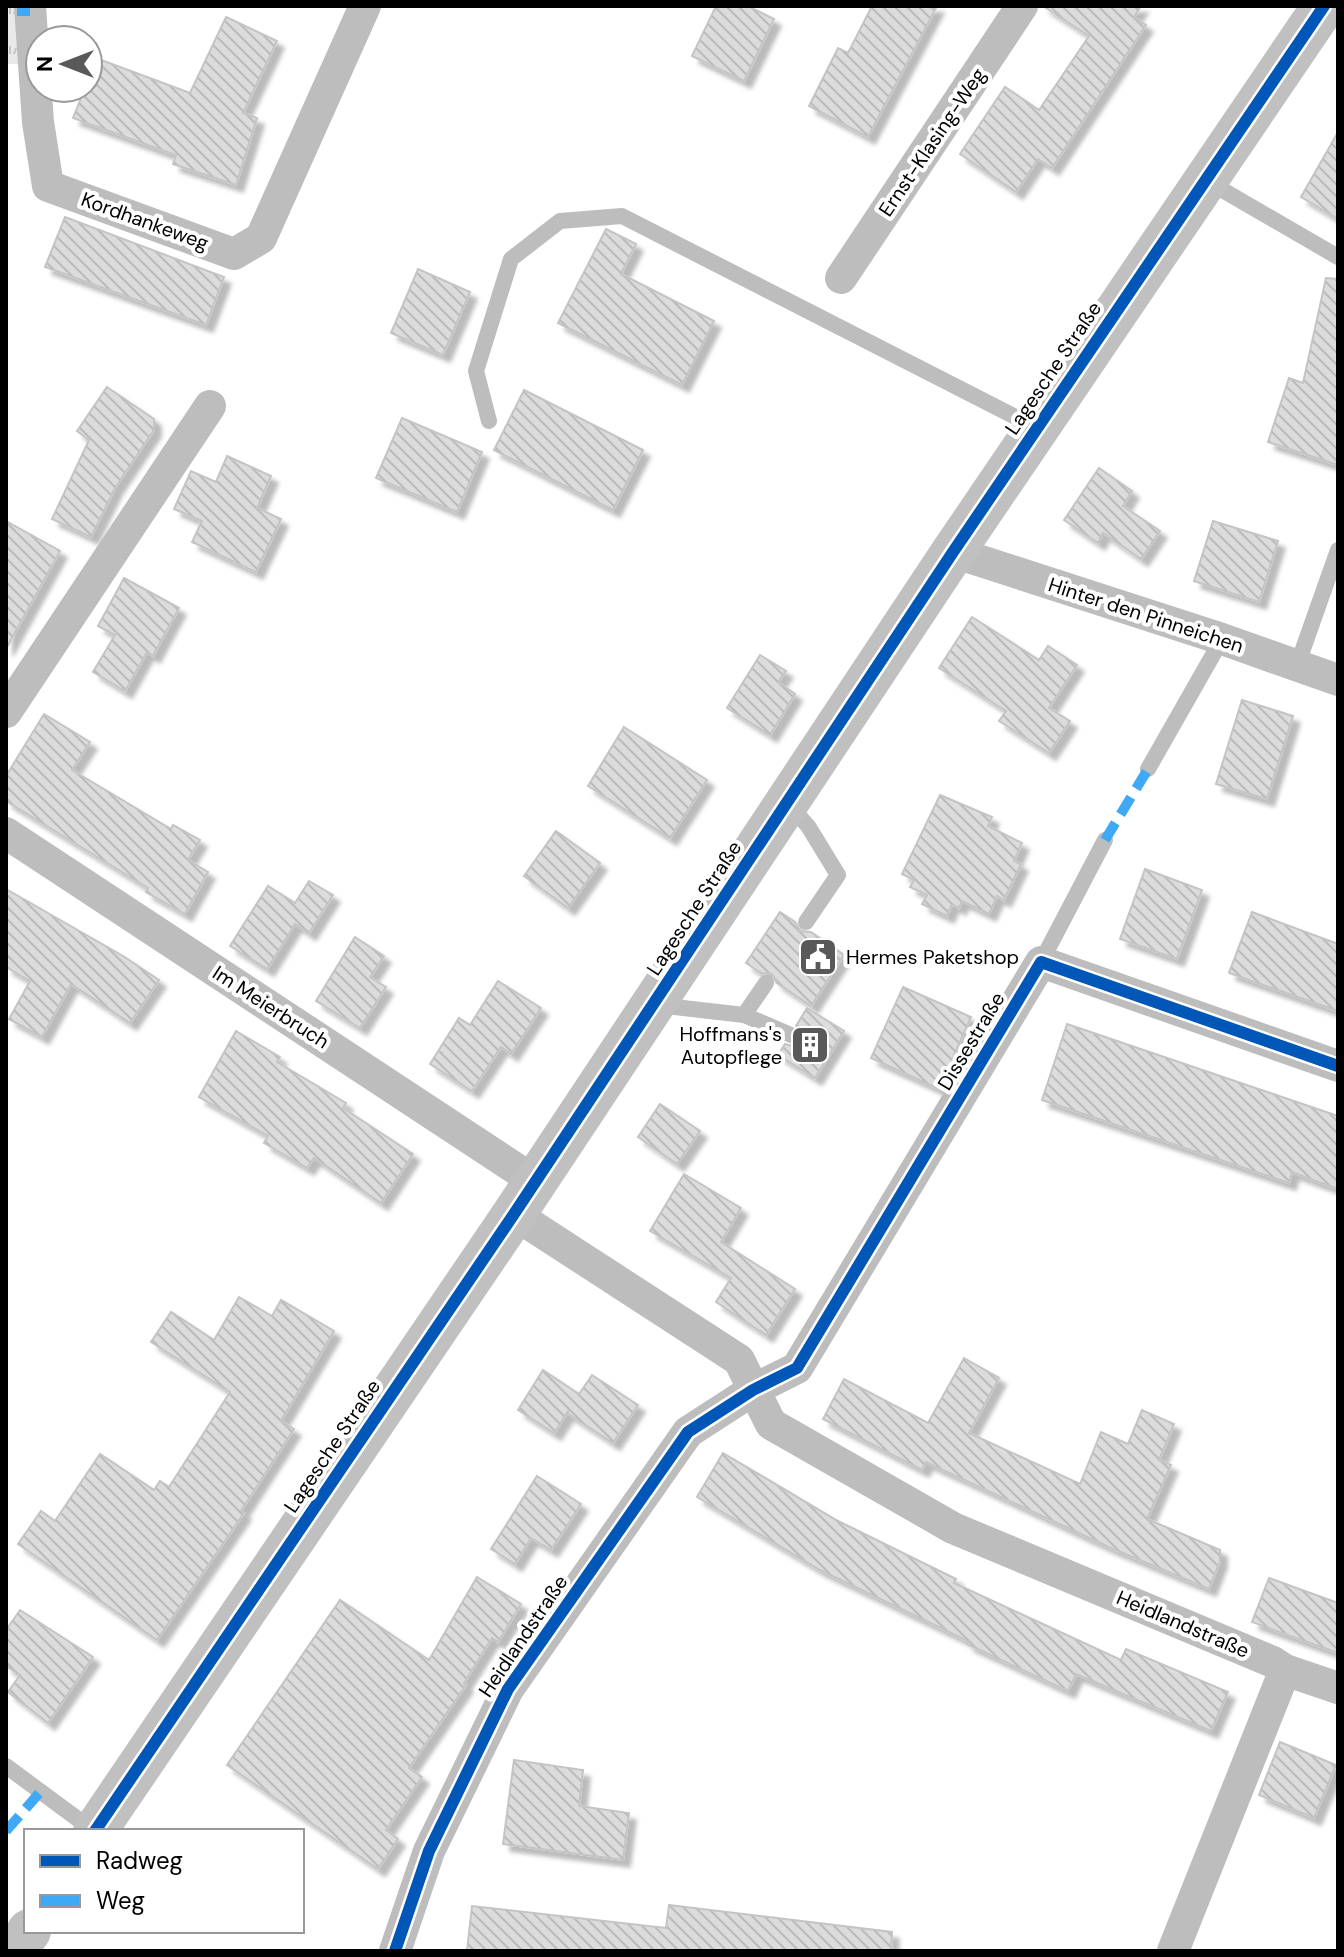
<svg xmlns="http://www.w3.org/2000/svg" width="1344" height="1957" viewBox="0 0 1344 1957" font-family="'DM Sans',sans-serif">
<style>
.grass{fill:url(#grass-tufts)}
.building{fill:url(#building-back-hatch);stroke:#c4c4c4;stroke-width:2;filter:url(#shadow)}
.lines{fill:none;stroke-linecap:round;stroke-linejoin:round}
.path{stroke:#b8b8b8;stroke-width:5;stroke-dasharray:2 4;stroke-linecap:butt}
.lane{stroke:#bdbdbd;stroke-width:16}
.street{stroke:#bdbdbd;stroke-width:32}
.secondary{stroke:#c0c0c0;stroke-width:44}
.quiet{stroke:#3fa9f5;stroke-width:10;stroke-dasharray:20 10;stroke-linecap:butt}
.cycleway-casing{stroke:#fff;stroke-width:17}
.cycleway{stroke:#0057b8;stroke-width:12}
.labels{text-anchor:middle;stroke-width:8;stroke-linejoin:round;paint-order:stroke}
.street-label{font-size:20px;fill:#000;stroke:#fff}
.poi-label{font-size:20px;fill:#000;stroke:#fff;text-anchor:start}
</style>
<defs>
<pattern id="grass-tufts" width="24" height="20" patternUnits="userSpaceOnUse" patternTransform="scale(2)"><rect width="24" height="20" fill="#e9e9e9"/><path d="M3 7l-1-3M5 7V3M7 7l1-3M15 17l-1-3M17 17v-4M19 17l1-3" fill="none" stroke="#c6c6c6"/></pattern>
<pattern id="building-back-hatch" width="6" height="6" patternUnits="userSpaceOnUse" patternTransform="scale(2)"><rect width="6" height="6" fill="#dcdcdc"/><path d="M-1 5l2 2M0 0l6 6M5-1l2 2" fill="none" stroke="#bbb"/></pattern>
<filter id="shadow"><feDropShadow dx="7" dy="7" stdDeviation="2" flood-color="#0004"/></filter>
</defs>
<rect width="100%" height="100%" fill="#fff"/>
<path class="grass" d="M6,6H17L20,64H6Z"/>
<g class="building">
<path d="M716,6H748L774,19L744,81L692,56Z"/>
<path d="M872,6H937L868,137L809,106L838,48L848,53Z"/>
<path d="M1043,6H1141L1134,17L1146,25L1052,168L1038,159L1016,192L960,154L1005,87L1039,110L1089,36Z"/>
<path d="M226,17L277,41L243,113L257,118L236,185L173,164L176,155L73,118L85,88H88V80L96,58L190,93Z"/>
<path d="M1338,132V219L1301,197Z"/>
<path d="M65,217L224,277L206,325L45,267Z"/>
<path d="M606,229L636,244L621,274L714,321L682,385L558,323Z"/>
<path d="M418,269L470,292L443,355L391,333Z"/>
<path d="M1326,278L1338,279V465L1268,442L1289,378L1303,383Z"/>
<path d="M107,387L154,419V430L115,488L91,537L52,519L89,440L77,431Z"/>
<path d="M524,390L643,450L613,510L494,450Z"/>
<path d="M402,418L482,452L457,512L376,478Z"/>
<path d="M227,456L271,476L257,508L281,519L256,572L192,542L202,521L174,509L191,471L216,482Z"/>
<path d="M1099,468L1132,491L1123,506L1160,531L1141,559L1103,533L1098,543L1064,520Z"/>
<path d="M6,521L60,551L6,649Z"/>
<path d="M1213,521L1278,541L1259,602L1194,581Z"/>
<path d="M124,578L179,608L153,656L147,652L125,691L93,672L115,635L98,626Z"/>
<path d="M972,617L1039,660L1048,646L1077,665L1049,708L1070,721L1049,753L999,721L1006,711L939,668Z"/>
<path d="M760,655L786,671L778,682L795,694L770,735L727,708Z"/>
<path d="M1242,700L1293,716L1267,799L1216,784Z"/>
<path d="M44,714L90,742L72,770L171,829L173,825L200,840L188,860L208,872L185,914L146,892L148,888L6,801V776Z"/>
<path d="M624,727L707,780L670,838L588,786Z"/>
<path d="M940,795L992,817L988,826L1022,843L1014,861L1021,864L1004,900L997,896L989,914L962,901L959,908L952,904L947,916L922,904L927,895L910,887L914,880L902,874Z"/>
<path d="M556,831L600,863L568,908L524,876Z"/>
<path d="M1145,869L1202,890L1177,959L1120,939Z"/>
<path d="M309,881L333,895L309,933L295,924L267,969L230,946L268,886L295,903Z"/>
<path d="M6,889L123,956L159,980L130,1023L71,984L42,1037L9,1019L30,981L6,967Z"/>
<path d="M780,912L795,922L800,931L811,932L844,955L811,1006L777,983L772,974L761,973L746,963Z"/>
<path d="M1252,912L1338,944V1011L1229,973Z"/>
<path d="M355,937L384,956L370,977L386,987L360,1028L316,1001Z"/>
<path d="M498,981L541,1008L511,1054L501,1047L472,1091L430,1064L459,1018L470,1025Z"/>
<path d="M903,987L971,1017L939,1089L871,1058Z"/>
<path d="M807,1008L844,1031L815,1078L778,1055L785,1044L793,1046L801,1040L802,1033L796,1026Z"/>
<path d="M1067,1024L1338,1116V1189L1292,1172L1289,1183L1042,1100Z"/>
<path d="M236,1031L280,1057L277,1062L346,1103L343,1108L413,1154L381,1203L314,1158L307,1168L264,1143L268,1136L199,1097Z"/>
<path d="M660,1104L700,1131L677,1164L638,1137Z"/>
<path d="M684,1174L741,1208L721,1242L795,1289L766,1335L716,1302L731,1278L650,1231Z"/>
<path d="M239,1297L272,1316L281,1300L334,1331L281,1421L294,1429L241,1511L244,1513L157,1640L18,1544L41,1511L55,1521L100,1454L154,1490L160,1481L169,1487L230,1392L151,1342L171,1312L214,1340Z"/>
<path d="M964,1358L999,1378L969,1433L1080,1484L1101,1432L1128,1444L1142,1410L1174,1424L1159,1460L1171,1465L1147,1519L1220,1550V1561L1209,1589L1111,1548L926,1462L922,1470L823,1419L844,1379L928,1423Z"/>
<path d="M543,1370L579,1394L592,1375L638,1405L613,1443L567,1413L569,1410L554,1433L518,1410Z"/>
<path d="M723,1453L838,1521L956,1579L954,1583L1121,1660L1126,1649L1228,1692L1211,1731L1076,1674L1068,1691L967,1644L968,1641L820,1570L697,1497Z"/>
<path d="M537,1476L581,1504L551,1550L531,1538L515,1564L491,1549Z"/>
<path d="M477,1577L521,1604L498,1642L492,1638L464,1683L466,1685L409,1768L422,1777L386,1830L398,1839L378,1869L227,1765L340,1600L429,1660Z"/>
<path d="M1269,1578L1338,1603V1653L1252,1622Z"/>
<path d="M20,1610L93,1657L48,1723L8,1692L20,1675L6,1666V1630Z"/>
<path d="M1280,1742L1336,1765L1314,1818L1259,1795Z"/>
<path d="M514,1760L583,1770L579,1806L629,1813L623,1860L503,1844Z"/>
<path d="M669,1905L892,1932L891,1951H467L472,1906L666,1928Z"/>
</g>
<g class="lines">
<path class="path" d="M6,1833L7,1832"/>
<g class="lane">
<path d="M1207,181L1338,257"/>
<path d="M489,421L476,371L511,259L560,221L622,216L1035,427"/>
<path d="M1297,666L1338,550"/>
<path d="M1148,769L1222,639"/>
<path d="M789,805L808,826L838,875L806,922"/>
<path d="M1041,962L1105,840"/>
<path d="M657,1005L744,1015L766,983"/>
<path d="M744,1015L791,1035"/>
<path d="M6,1766L94,1831"/>
</g>
<g class="street">
<path d="M30,6L38,122L48,186L234,254L261,238L365,6"/>
<path d="M841,278L1022,6"/>
<path d="M953,552L1222,639L1338,680"/>
<path d="M6,712L210,406"/>
<path d="M6,833L536,1182"/>
<path d="M514,1214L739,1360L771,1424L953,1528L1273,1662L1285,1670L1173,1951"/>
<path d="M1285,1670L1338,1688"/>
<path d="M395,1951L429,1851L508,1689L688,1432L753,1390L797,1368L1041,962L1338,1066"/>
</g>
<g class="secondary">
<path d="M95,1831L514,1214L953,552L1324,6"/>
<path d="M15,1951L29,1931"/>
</g>
<g class="quiet">
<path d="M17,11H30"/>
<path d="M1105,840L1148,769"/>
<path d="M6,1831L41,1791"/>
</g>
<g class="cycleway-casing">
<g id="cycleway">
<path d="M95,1831L514,1214L953,552L1324,6"/>
<path d="M395,1951L429,1851L508,1689L688,1432L753,1390L797,1368L1041,962L1338,1066"/>
</g>
</g>
<use href="#cycleway" class="cycleway"/>
</g>
<defs>
<g id="civic-square" transform="scale(2)"><rect x="-9" y="-9" width="18" height="18" rx="4" fill="#595959" stroke="#fff"/><path d="M-.6-6.5H3V-4.5H.6V-3L4-1V1h2V6H-6V1h2V-1L-.6-3ZM-1.2 2.5V6h2.4V2.5Z" fill="#fff"/></g>
<g id="building-square" transform="scale(2)"><rect x="-9" y="-9" width="18" height="18" rx="4" fill="#595959" stroke="#fff"/><path d="M-4-6H4V6H1V3H-1V6H-4ZM-2.5-4.3h1.7v1.8h-1.7ZM.8-4.3h1.7v1.8H.8ZM-2.5-1h1.7V.8h-1.7ZM.8-1h1.7V.8H.8Z" fill="#fff"/></g>
</defs>
<g fill-rule="evenodd">
<use href="#civic-square" x="818" y="957"/>
<use href="#building-square" x="810" y="1045"/>
</g>
<g class="labels">
<g class="street-label">
<text transform="translate(932 142) rotate(-56)" y="7">Ernst-Klasing-Weg</text>
<text transform="translate(145 221) rotate(20)" y="7">Kordhankeweg</text>
<text transform="translate(1053 368) rotate(-56)" y="7">Lagesche Straße</text>
<text transform="translate(1146 615) rotate(18)" y="7">Hinter den Pinneichen</text>
<text transform="translate(694 908) rotate(-57)" y="7">Lagesche Straße</text>
<text transform="translate(271 1007) rotate(33)" y="7">Im Meierbruch</text>
<text transform="translate(971 1041) rotate(-59)" y="7">Dissestraße</text>
<text transform="translate(332 1446) rotate(-56)" y="7">Lagesche Straße</text>
<text transform="translate(1183 1624) rotate(23)" y="7">Heidlandstraße</text>
<text transform="translate(523 1636) rotate(-56)" y="7">Heidlandstraße</text>
</g>
<g class="poi-label">
<text x="846" y="964">Hermes Paketshop</text>
<text x="782" y="1041" text-anchor="end">Hoffmans's<tspan x="782" dy="23">Autopflege</tspan></text>
</g>
</g>
<rect width="1344" height="1957" fill="none" stroke="#000000" stroke-width="16"/>
<rect x="24" y="1829" width="280" height="104" fill="#ffffff" stroke="#999999" stroke-width="2"/>
<rect x="40" y="1855" width="40" height="12" fill="#0057b8" stroke="#999999" stroke-width="2"/>
<text x="96" y="1869" font-size="24" fill="#000000">Radweg</text>
<rect x="40" y="1895" width="40" height="12" fill="#3fa9f5" stroke="#999999" stroke-width="2"/>
<text x="96" y="1909" font-size="24" fill="#000000">Weg</text>
<g transform="translate(64 64) rotate(270)"><circle r="38" fill="#ffffff" stroke="#999999" stroke-width="2"/>
<path d="M0-6L14 30L0 20L-14 30Z" fill="#595959"/>
<text y="-12" font-size="22" font-weight="bold" text-anchor="middle" fill="#000000">N</text>
</g>
</svg>
